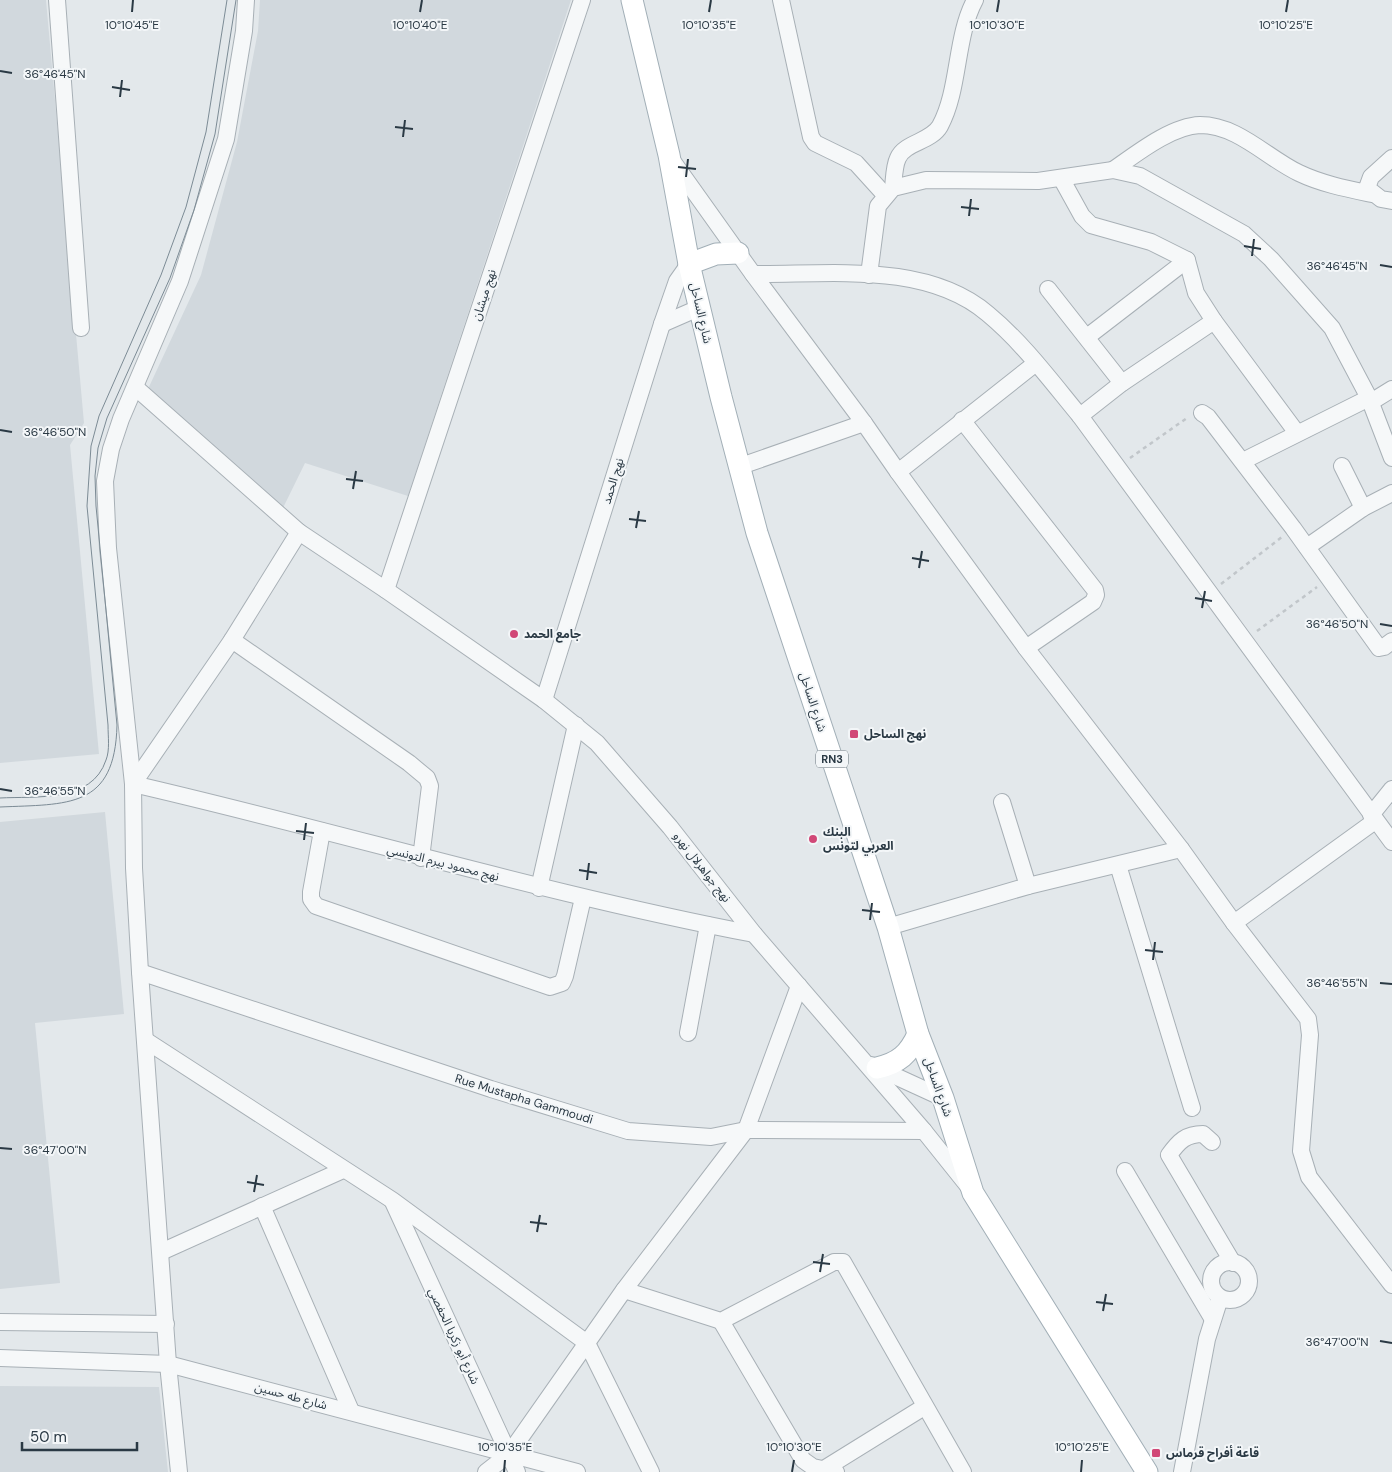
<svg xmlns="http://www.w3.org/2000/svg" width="1392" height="1472" viewBox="0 0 1392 1472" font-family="'DM Sans','Noto Sans Arabic',sans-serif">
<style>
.built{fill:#d1d8dd}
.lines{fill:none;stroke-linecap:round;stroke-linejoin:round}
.minor-casing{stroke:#a8b0b6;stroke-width:18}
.major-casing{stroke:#a2afb7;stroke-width:23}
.path{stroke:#c1c6ca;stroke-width:2.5;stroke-dasharray:4 4;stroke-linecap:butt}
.minor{stroke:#f6f8f9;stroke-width:16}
.major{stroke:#fff;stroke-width:21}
.tram{stroke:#7c8b95;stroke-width:1}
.ticks{fill:none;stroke:#2a3944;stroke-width:2}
.poi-dot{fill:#d14877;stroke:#f3f6f8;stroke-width:2}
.labels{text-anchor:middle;stroke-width:4;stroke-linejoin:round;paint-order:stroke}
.shield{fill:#f3f6f8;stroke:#66727a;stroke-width:1}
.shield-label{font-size:11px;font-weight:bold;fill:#2a3944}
.street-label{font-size:12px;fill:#2a3944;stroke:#f3f6f8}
.poi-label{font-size:12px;font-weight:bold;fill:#2a3944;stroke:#f3f6f8;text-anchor:start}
.ticks-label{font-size:12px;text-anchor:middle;fill:#2a3944;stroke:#f3f6f8;stroke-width:4;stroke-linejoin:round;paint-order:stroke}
</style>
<rect width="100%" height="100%" fill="#e3e8eb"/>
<g class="built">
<path d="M0,0H46L84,423L70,445L99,754L0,763Z"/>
<path d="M260,0H571L408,496L305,463L282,510L148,389L201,275L237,142L258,31Z"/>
<path d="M105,812L124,1014L35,1023L60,1283L0,1289V822Z"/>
<path d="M0,1386L159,1387L168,1472H0Z"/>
</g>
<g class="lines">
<g class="minor-casing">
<g id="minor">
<path d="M57,0L81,328"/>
<path d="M781,0L811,137L815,143L856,163L885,195"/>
<path d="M1392,158L1371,177L1367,188L1381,199L1392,201"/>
<path d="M671,159L753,274L864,423L898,472L1026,648L1181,849L1234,923L1308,1019L1310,1035L1301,1151L1309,1177L1392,1285"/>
<path d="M1113,170C1136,154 1171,126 1200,125C1238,125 1267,158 1299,173C1322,184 1348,189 1372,194"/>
<path d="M1061,178L1082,216L1091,225L1151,242L1187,260L1196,293L1214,321L1297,433"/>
<path d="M893,188C894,179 894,166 898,158C905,142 931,142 940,126C960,89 955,37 975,0"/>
<path d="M753,274C828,275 926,261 988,314C1023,343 1051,381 1080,416L1392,842"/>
<path d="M869,275L878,206L893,188L926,180L1038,181L1113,170L1140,176L1244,234L1271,259L1332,328L1369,398L1392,458"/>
<path d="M1048,289L1122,383"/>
<path d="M662,324L701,307"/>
<path d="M1087,337L1187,260"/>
<path d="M135,387L299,532L386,590L544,700L597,743L670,827L754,934L924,1131L968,1186"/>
<path d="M1371,402L1392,389"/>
<path d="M1202,413L1208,417L1293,528L1379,648L1384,647L1392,641"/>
<path d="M1080,416L1122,383L1214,321"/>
<path d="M962,420L1095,590L1096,595L1093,602L1026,648"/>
<path d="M1243,461L1369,398"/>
<path d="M1342,466L1363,508"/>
<path d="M738,467L864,423"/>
<path d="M898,472L1036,363"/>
<path d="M1307,547L1363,508L1392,493"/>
<path d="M386,590L582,0"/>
<path d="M232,640L409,763L427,778L430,786L421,858"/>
<path d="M544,700L662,324L677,281L689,264"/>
<path d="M133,784C341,832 545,894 754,934"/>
<path d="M133,784L232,640L299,532"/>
<path d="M1002,802L1028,886"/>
<path d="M1371,815L1392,789"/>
<path d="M322,831L311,892V899L316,906L550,987L562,983L565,976L583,898"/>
<path d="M1118,865L1192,1108"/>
<path d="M539,888L576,725"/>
<path d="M1234,923L1375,821"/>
<path d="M888,927L1028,886L1181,849"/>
<path d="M140,972L491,1089L628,1131L711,1137L746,1130L924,1131"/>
<path d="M688,1033L708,925"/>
<path d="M145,1040L392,1200L587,1343L651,1472"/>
<path d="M871,1065L943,1098"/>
<path d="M1212,1142L1203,1134C1186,1134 1179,1141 1169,1155L1233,1263"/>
<path d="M1125,1171L1212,1318"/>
<path d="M393,1202L517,1472"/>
<path d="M262,1206L351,1411"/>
<path d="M161,1252L343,1170"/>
<circle cx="1230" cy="1281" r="19"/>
<path d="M624,1290L721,1321L834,1262H843L963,1472"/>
<path d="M721,1321L803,1460L813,1467L836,1472"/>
<path d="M0,1322L166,1324"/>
<path d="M0,1358L168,1364L577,1472"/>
<path d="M824,1469L924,1407"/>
<path d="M179,1472L168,1364L140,972L134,868L133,784L108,548L105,481L111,449L121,419L180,281L226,139L244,31L246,0"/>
<path d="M486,1472L509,1454L624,1290L746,1130L799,986"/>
<path d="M1182,1472L1207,1339L1220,1298"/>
</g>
</g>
<g class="major-casing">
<g id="major">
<path d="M632,0L669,155L689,264L721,397L757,533L888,927L918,1034L943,1098L973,1193L1147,1472"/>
<path d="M689,264L716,254L738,253"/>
<path d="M877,1068C899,1063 909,1054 918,1034"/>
</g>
</g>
<g class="path">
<path d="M1130,458L1187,418"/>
<path d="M1221,584L1282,537"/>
<path d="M1257,631L1317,587"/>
</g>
<use href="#minor" class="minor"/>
<use href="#major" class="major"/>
<g class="tram">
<path d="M0,798C36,796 92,803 106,760C110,750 108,737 108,725L87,506L91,446L99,416L161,275L186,207L206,132L227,0"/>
<path d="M0,807C68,804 115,809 117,725L96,506L95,476L98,448L107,418L170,278L194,210L215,134L236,0"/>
</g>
</g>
<path class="ticks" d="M132,12L133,0M420,12L422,0M709,12L711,0M997,12L999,0M1286,12L1288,0M0,71L12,73M112,87L130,90M120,97L122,80M395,127L413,129M403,137L405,120M678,167L696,169M686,177L688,159M961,207L979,209M969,216L971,199M1244,246L1261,249M1252,256L1254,239M1380,265L1392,267M0,430L12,432M346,479L363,481M353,489L356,471M629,519L646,521M636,528L639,511M912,558L929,561M919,568L922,551M1195,598L1212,601M1202,608L1205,591M1380,624L1392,626M0,789L12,791M296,831L314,833M304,840L306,823M579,870L597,873M587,880L589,863M862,910L880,912M870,920L872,903M1145,950L1163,952M1153,960L1155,942M1380,983L1392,984M0,1148L12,1149M247,1182L264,1185M254,1192L257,1175M530,1222L547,1224M537,1232L540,1215M813,1262L830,1264M820,1272L823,1254M1096,1302L1113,1304M1103,1311L1106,1294M1380,1341L1392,1343M504,1472L505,1460M792,1472L794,1460M1081,1472L1082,1460"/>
<g class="poi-dot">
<circle cx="514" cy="634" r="5"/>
<rect x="849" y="729" width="10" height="10" rx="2.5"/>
<circle cx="813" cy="839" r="5"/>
<rect x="1151" y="1448" width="10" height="10" rx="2.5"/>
</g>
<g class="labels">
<rect class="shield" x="816" y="750.5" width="32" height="17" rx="4"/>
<g class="shield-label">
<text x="832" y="763">RN3</text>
</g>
<g class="street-label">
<text transform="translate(484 295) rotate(-72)" y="4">نهج ميشان</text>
<text transform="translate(701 313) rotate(77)" y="4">شارع الساحل</text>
<text transform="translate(613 481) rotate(-73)" y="4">نهج الحمد</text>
<text transform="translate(813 702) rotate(72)" y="4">شارع الساحل</text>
<text transform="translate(443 863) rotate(14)" y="4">نهج محمود بيرم التونسي</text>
<text transform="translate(702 867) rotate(52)" y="4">نهج جواهرلال نهرو</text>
<text transform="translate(938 1087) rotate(70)" y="4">شارع الساحل</text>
<text transform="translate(524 1099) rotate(17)" y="4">Rue Mustapha Gammoudi</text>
<text transform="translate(454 1336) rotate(65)" y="4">شارع أبو زكريا الحفصي</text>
<text transform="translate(291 1396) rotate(15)" y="4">شارع طه حسين</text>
</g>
<g class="poi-label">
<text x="524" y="638">جامع الحمد</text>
<text x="864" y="738">نهج الساحل</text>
<text x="823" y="836">البنك<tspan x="823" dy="14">العربي لتونس</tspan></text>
<text x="1166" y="1457">قاعة أفراح قرماس</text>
</g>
</g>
<g class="ticks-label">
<text x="132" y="29">10°10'45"E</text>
<text x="420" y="29">10°10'40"E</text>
<text x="709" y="29">10°10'35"E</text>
<text x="997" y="29">10°10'30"E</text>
<text x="1286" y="29">10°10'25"E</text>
<text x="55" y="78">36°46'45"N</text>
<text x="1337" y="270">36°46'45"N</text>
<text x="55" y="436">36°46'50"N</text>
<text x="1337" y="628">36°46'50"N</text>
<text x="55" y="795">36°46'55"N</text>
<text x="1337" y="987">36°46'55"N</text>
<text x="55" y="1154">36°47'00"N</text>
<text x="1337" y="1346">36°47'00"N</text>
<text x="505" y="1451">10°10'35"E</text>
<text x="794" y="1451">10°10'30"E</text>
<text x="1082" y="1451">10°10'25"E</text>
</g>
<path d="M22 1442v8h115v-8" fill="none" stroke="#2a3944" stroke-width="2.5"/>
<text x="30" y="1442" font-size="15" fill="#2a3944" stroke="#f3f6f8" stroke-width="4" paint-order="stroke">50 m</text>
</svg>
